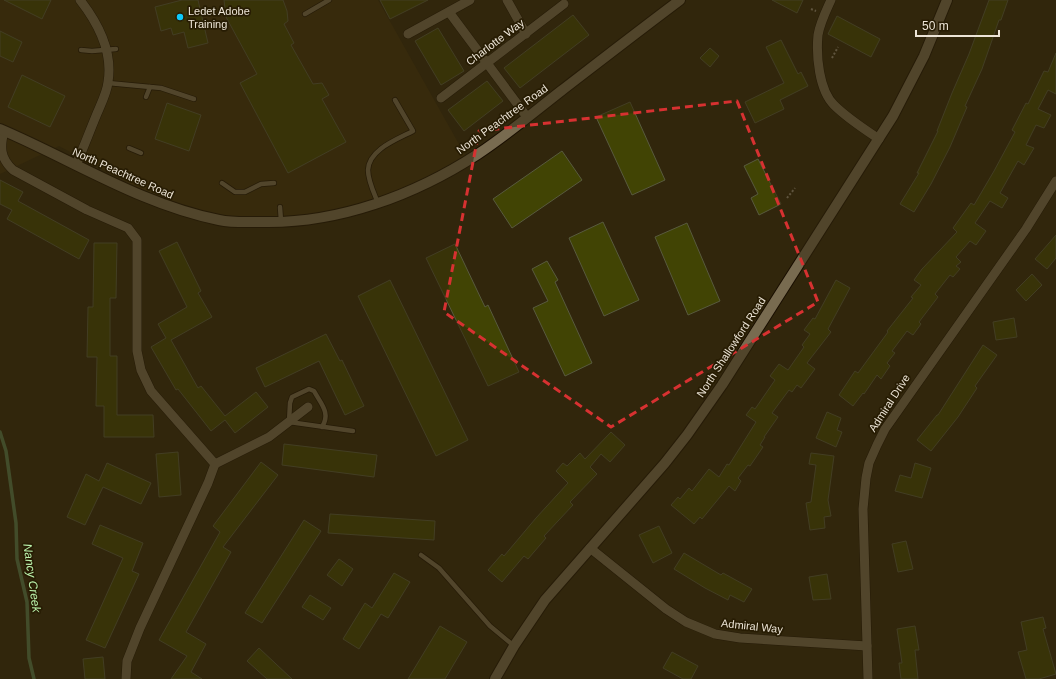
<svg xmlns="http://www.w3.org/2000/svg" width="1056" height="679" viewBox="0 0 1056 679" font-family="Helvetica,sans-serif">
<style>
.built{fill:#3e2f0d}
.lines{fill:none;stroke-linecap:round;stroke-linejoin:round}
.stream{stroke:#577b4e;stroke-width:3.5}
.building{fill:#414404;stroke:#585a3e}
.lane-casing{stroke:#190e00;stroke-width:6}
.street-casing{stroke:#190e00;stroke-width:10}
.secondary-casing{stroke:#190e00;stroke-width:12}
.path{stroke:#978d7a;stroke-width:2;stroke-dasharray:2 2;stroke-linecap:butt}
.lane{stroke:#786b50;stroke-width:4.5}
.street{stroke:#786b50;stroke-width:9}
.secondary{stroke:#786b50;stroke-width:10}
.marked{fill:none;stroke:#d73131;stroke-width:3;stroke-dasharray:8 5;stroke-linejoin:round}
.poi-dot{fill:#0dcafa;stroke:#271c03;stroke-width:1.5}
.labels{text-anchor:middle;stroke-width:3.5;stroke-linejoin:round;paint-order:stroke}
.poi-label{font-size:11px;fill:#ece4d6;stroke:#271c03;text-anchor:start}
.street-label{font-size:11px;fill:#ece4d6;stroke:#271c03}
.water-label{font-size:12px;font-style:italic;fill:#bbf3ad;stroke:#271c03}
</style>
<rect width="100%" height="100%" fill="#31260c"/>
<path class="built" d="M0,0H378L469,162L432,185L293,227L229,221L165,202L59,146L0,174Z"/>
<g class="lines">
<path class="stream" d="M0,432L6,451L16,523L17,559L27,602L29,658L34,679"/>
</g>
<g class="building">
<path d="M4,0H51L42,19Z"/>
<path d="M182,0H198L208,43L188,48L184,32L173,35L171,28L161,31L155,7Z"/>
<path d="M224,0H283L287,11L288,21L284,24L294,43L291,45L313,84L322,83L329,95L322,99L346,142L288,173L240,83L257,74L226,17Z"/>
<path d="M380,0H428L390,19Z"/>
<path d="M772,0H803L797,13Z"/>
<path d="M989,0H1008L1001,20H999L982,69L965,106L967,107L950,147L931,184L914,212L900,204L919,173H917L938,131H937L952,93L969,54Z"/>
<path d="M573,15L589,35L520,88L504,68Z"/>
<path d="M837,16L880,39L871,57L828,34Z"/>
<path d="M438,28L464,71L441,85L415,41Z"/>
<path d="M0,31L22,42L13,62L0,56Z"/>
<path d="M781,40L798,74L801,72L808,86L780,100L784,109L755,123L745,102L784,83L766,47Z"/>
<path d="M710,48L719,56L710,67L700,58Z"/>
<path d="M1056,53V94L1048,90L1038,109L1051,115L1044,128L1036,125L1026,145L1034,148L1024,165L1018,161L1000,193L1008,198L1002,208L990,201L975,223L986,231L976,245L970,241L956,257L961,262L956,266L960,269L953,277L950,275L935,294L938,297L919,322L921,324L913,335L907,331L892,351L895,353L887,363L890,366L881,379L877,375L864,394L863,393L853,406L839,395L855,371L858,373L888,332L887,331L913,298L911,297L921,285L914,280L922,269L957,232L953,228L971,203L974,205L994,171L1015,132L1012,130L1026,103L1028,104L1044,71L1048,72Z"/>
<path d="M22,75L65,96L50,127L8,107Z"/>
<path d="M487,81L503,101L464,131L448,110Z"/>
<path d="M630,102L665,180L632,195L596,117Z"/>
<path d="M167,103L201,115L189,151L155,139Z"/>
<path d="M562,151L582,180L512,228L493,199Z"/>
<path d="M758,159L781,204L759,215L751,198L758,194L744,166Z"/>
<path d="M0,180L23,192L18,201L89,240L79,259L7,219L12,210L0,204Z"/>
<path d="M603,222L639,300L604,316L569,238Z"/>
<path d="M687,223L720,301L688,315L655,237Z"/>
<path d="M1056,235V258L1047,269L1035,259Z"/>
<path d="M177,242L201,291L198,293L212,317L171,340L198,388L201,386L225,416L256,392L268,407L235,433L225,420L211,431L178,389L176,390L151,347L166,338L158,324L187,307L159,251Z"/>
<path d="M94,243H117L116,298H110V356H117V415H153L154,437H104V406H96L97,357H87L88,307H93Z"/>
<path d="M455,244L485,307L488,305L519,372L488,386L426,258Z"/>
<path d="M547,261L558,280L555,282L592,363L565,376L533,308L548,301L532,269Z"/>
<path d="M1032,274L1042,285L1026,301L1016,290Z"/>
<path d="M390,280L468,440L436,456L358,296Z"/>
<path d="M836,280L850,288L828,329L831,332L807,363L815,369L801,388L797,385L792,392L789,390L772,413L778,417L764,437H765L760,445L763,447L750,466L748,465L738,478L741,481L735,491L729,486L702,519L700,517L694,524L671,505L678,497L680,499L689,488L692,491L709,469L719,477L727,464L729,465L756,422L746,415L752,407L755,409L775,380L770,376L779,364L788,370L804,347L802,345L810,334L804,330L813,318L815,319Z"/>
<path d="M1014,318L1017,337L996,340L993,322Z"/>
<path d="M326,334L340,361L342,360L364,406L345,415L319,361L265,387L256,368Z"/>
<path d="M983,345L997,355L975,386L977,388L958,417L931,451L917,440L937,415H938Z"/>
<path d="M827,412L841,418L837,430L842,432L836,447L816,438Z"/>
<path d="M611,432L625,445L610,462L601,454L590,467L597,474L570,502L573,505L544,536L546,538L528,559L524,556L502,582L488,570L502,554L504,556L536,518L568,483L556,471L563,463L567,466L580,453L585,459Z"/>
<path d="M284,444L377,455L374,477L282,465Z"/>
<path d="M178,452L181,495L159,497L156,454Z"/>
<path d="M811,453L834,456L828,500L831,516L824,517L825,528L810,530L806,503L811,502L816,465L809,464Z"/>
<path d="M261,462L278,475L223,547L231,552L186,632L206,644L191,672L202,679H171L187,656L159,640L220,532L213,526Z"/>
<path d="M107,463L151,483L141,504L103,487L85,525L67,517L86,474L99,481Z"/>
<path d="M915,463L931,468L922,498L895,491L900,475L911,478Z"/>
<path d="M330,514L435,521L434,540L328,533Z"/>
<path d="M304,520L321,531L262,623L245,613Z"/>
<path d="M100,525L143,543L132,571L139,574L105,648L86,640L123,558L92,544Z"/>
<path d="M659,526L672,553L653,563L639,535Z"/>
<path d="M906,541L913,569L898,572L892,544Z"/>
<path d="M684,553L721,575L723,573L752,589L744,602L730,595L728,600L705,588L674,569Z"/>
<path d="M339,559L353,569L342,586L327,575Z"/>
<path d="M394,573L410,582L388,618L381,614L359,649L343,639L365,603L372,608Z"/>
<path d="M827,574L831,599L813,600L809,577Z"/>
<path d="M310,595L331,608L323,620L302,607Z"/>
<path d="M1043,617L1046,628L1043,629L1056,674L1039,679H1026L1018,652L1027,650L1021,622Z"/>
<path d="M440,626L467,642L445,679H408Z"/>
<path d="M915,626L919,650H915L918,679H901L899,663H902L897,629Z"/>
<path d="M259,648L292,679H267L247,661Z"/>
<path d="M672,652L698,666L691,679H683L663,668Z"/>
<path d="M103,657L105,679H85L83,659Z"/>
</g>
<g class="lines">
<g class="lane-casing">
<g id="lane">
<path d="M305,14L329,0"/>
<path d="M81,50L92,51L116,49"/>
<path d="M108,83L161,88L194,99"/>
<path d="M146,97L150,87"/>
<path d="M129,148L141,153"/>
<path d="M222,183L235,192H245L261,184L274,183"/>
<path d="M378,203C374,193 368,181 368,170C369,149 398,139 413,131L395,100"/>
<path d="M280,207L281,221"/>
<path d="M322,427C331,413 321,404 314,391L309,389L292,397L290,403L289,422L353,431"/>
<path d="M421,555L439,568L490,626L514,646"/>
</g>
</g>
<g class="street-casing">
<g id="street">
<path d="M507,0L526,34"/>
<path d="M831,0C826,11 820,23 818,35C816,56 819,90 834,105C847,118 864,129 879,139"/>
<path d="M449,12L527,117"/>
<path d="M408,34L470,0"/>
<path d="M441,98L564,4"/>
<path d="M4,131C0,147 0,158 13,170L87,210L128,228L137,240V351L141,370L151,391L215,464L208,483L140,628L127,661L126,679"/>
<path d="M76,165C83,149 89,133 96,116C100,106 107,93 108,82C113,52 98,23 80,0"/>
<path d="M215,464L269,437L308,407"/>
<path d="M590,548L666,609L686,622L715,634L740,638L867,646"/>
<path d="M868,679L863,509L866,478L869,463L877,445L885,429L1026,229L1056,181"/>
</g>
</g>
<g class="secondary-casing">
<g id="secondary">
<path d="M0,129C73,160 140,204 219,220C233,223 248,222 261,222C338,224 415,195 478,154C507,135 534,112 561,91C600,61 640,30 680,0"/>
<path d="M495,679L514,646L545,600L665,463L687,435L722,385L893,116L924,56L947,0"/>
</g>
</g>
<g class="path">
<path d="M811,9L816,11"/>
<path d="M832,58L838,47"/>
<path d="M787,198L795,188"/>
</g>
<use href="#lane" class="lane"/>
<use href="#street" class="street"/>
<use href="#secondary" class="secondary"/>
</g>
<path d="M0 0H1056V679H0ZM737,101L818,302L611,427L444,312L479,131Z" fill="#31260c" fill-opacity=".55" fill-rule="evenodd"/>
<path class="marked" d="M737,101L818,302L611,427L444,312L479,131Z"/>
<circle class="poi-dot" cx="180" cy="17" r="4"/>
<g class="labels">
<g class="poi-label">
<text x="188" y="15">Ledet Adobe<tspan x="188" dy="13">Training</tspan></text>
</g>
<g class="street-label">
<text transform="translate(495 42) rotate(-37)" y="4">Charlotte Way</text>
<text transform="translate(502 119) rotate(-36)" y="4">North Peachtree Road</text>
<text transform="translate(123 173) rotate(24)" y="4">North Peachtree Road</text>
<text transform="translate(731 347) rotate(-57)" y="4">North Shallowford Road</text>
<text transform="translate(889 403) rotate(-57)" y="4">Admiral Drive</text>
<text transform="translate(752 626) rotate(6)" y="4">Admiral Way</text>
</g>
<g class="water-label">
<text transform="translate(32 578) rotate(82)" y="4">Nancy Creek</text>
</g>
</g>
<path d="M916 30v6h83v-6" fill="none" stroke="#ece4d6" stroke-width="2"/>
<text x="922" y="30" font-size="12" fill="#ece4d6" stroke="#271c03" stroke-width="3" paint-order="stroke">50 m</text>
</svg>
